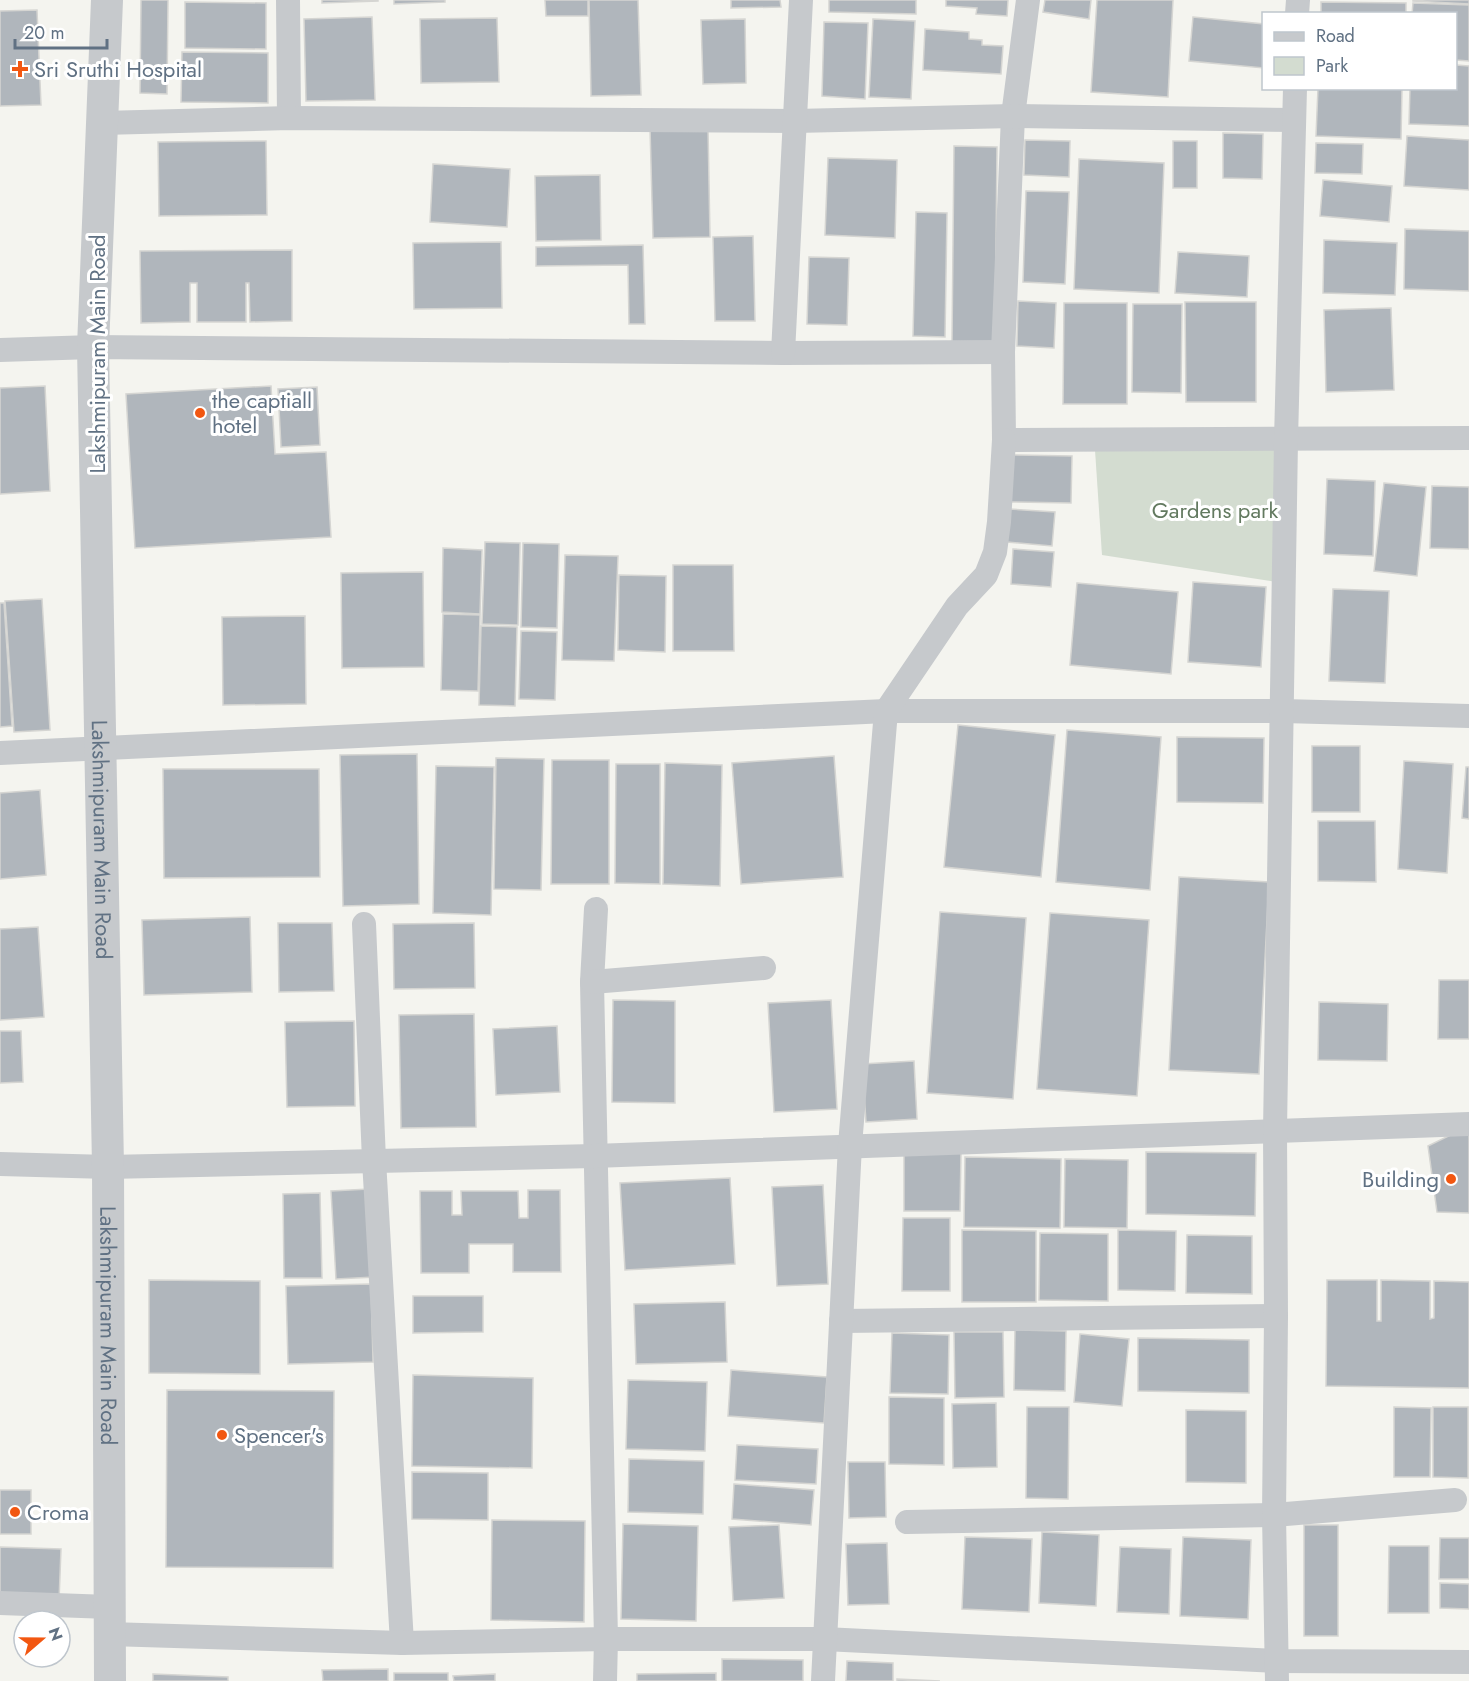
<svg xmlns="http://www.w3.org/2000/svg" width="1469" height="1681" viewBox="0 0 1469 1681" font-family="Jost,sans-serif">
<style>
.green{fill:#d3dcd0}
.building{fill:#b0b6bc;stroke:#d5d5d2;stroke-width:1.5}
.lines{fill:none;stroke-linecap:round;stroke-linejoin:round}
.minor{stroke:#c6c9cc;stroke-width:24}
.tertiary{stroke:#c6c9cc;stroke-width:32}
.poi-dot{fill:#f25711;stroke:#fff;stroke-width:2}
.labels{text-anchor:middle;stroke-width:6;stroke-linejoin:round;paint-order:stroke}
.poi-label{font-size:22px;fill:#607183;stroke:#fff;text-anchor:start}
.street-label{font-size:22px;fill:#607183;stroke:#fff}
.park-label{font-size:22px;fill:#637a60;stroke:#fff}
</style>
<rect width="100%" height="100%" fill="#f4f4ef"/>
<path class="green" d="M1279,447L1277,582L1102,555L1095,450Z"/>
<g class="building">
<path d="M141,0H168L167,94L140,93Z"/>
<path d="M322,0H378V1L322,3Z"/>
<path d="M394,0H445V2L394,4Z"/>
<path d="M545,0H588V16H546Z"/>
<path d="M589,0H638L641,95L591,96Z"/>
<path d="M731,0H780L781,7L731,8Z"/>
<path d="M829,0H916V14L829,12Z"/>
<path d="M946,0H1008L1007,16L976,14L977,8L946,6Z"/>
<path d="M1045,0H1091L1089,19L1043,12Z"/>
<path d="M1097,0H1173L1168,97L1091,92Z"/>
<path d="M1413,0H1469V4L1413,1Z"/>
<path d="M185,2L266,3V49L185,48Z"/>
<path d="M1321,2L1406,3V14H1321Z"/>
<path d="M1413,3L1469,5V61L1456,60V14H1412Z"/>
<path d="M37,10L41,105L0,106V11Z"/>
<path d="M372,17L375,100L306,101L304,19Z"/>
<path d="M1193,17L1264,24V68L1189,61Z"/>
<path d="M497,18L499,82L421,83L420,19Z"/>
<path d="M745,19L746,83L703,84L701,20Z"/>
<path d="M873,19L915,21L911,99L869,97Z"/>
<path d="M824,22L868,23L865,99L822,96Z"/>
<path d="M925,29L969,32V39L982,40V45L1003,46L1001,74L923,70Z"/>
<path d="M182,52L268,53V103L181,102Z"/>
<path d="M1456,65L1469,66V126L1409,124L1410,88H1456Z"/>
<path d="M1318,88H1402L1401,139L1316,136Z"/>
<path d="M650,128H708L710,237L653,238Z"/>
<path d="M1223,133L1263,134L1262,179L1223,178Z"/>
<path d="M1407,136L1469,140V190L1404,186Z"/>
<path d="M1025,140L1070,141L1069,177L1024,175Z"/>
<path d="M266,141L267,215L159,216L158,142Z"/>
<rect x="1173" y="141" width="24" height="47"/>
<path d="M1316,143L1363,144L1362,174L1315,173Z"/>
<path d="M954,146L997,147L995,343L952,342Z"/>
<path d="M828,158L897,160L895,238L825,235Z"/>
<path d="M1079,159L1164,163L1159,293L1074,289Z"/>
<path d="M433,164L510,169L507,227L430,222Z"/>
<path d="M600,175L601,240L536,241L535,176Z"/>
<path d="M1323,180L1392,186L1389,222L1320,216Z"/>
<path d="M1026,191L1069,192L1065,284L1023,282Z"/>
<path d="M916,212L947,213L945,337L913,336Z"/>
<path d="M1405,229L1469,231V291L1404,289Z"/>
<path d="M753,236L755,321H715L713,237Z"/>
<path d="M1324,240L1397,243L1395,295L1323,293Z"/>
<path d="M501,242L502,308L414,309L413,243Z"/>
<path d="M643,245L645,324H629L628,265L536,266V247Z"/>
<path d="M292,250V321L250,322L249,283H246V322H197V283H190V322L141,323L140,251Z"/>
<path d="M1178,252L1249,256L1247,297L1175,293Z"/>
<path d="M809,257L849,258L847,325L807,324Z"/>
<path d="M1018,301L1056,303L1054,348L1017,346Z"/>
<path d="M1185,302H1256V402H1186Z"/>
<path d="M1064,303H1127V404H1063Z"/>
<path d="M1133,304H1182L1181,393L1132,392Z"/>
<path d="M1391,308L1394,390L1326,392L1324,310Z"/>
<path d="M45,386L50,491L0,494V388Z"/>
<path d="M271,386L275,454L326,452L331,537L135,548L126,394Z"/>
<path d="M317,387L320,445L281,447L278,389Z"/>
<path d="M1011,455L1072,456L1071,503L1011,502Z"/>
<path d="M1327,479L1375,481L1373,556L1324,554Z"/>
<path d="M1384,483L1426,487L1417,576L1374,571Z"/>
<path d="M1432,486L1469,487V549L1430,548Z"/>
<path d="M1009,509L1055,512L1052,546L1007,542Z"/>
<path d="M485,542L520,543L518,625L482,624Z"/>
<path d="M523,543L559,544L557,628L521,627Z"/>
<path d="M443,548L482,550L480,614L442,612Z"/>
<path d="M1013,549L1054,552L1051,587L1011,584Z"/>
<path d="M565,555L618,556L614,661L562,660Z"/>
<path d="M673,565H733L734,651H673Z"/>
<path d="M423,572L424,667L342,668L341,573Z"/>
<path d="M619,575L666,576L665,652L618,650Z"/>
<path d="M1193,582L1266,587L1261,667L1188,662Z"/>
<path d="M1077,583L1178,592L1171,674L1070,665Z"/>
<path d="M1333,589L1389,591L1385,683L1329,681Z"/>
<path d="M42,599L50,730L14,732L5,601Z"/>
<path d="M0,603H4L12,726L0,727Z"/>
<path d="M443,614L480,615L478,691L441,690Z"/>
<path d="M305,616L306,704L223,705L222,617Z"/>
<path d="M481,626L517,627L515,706L479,705Z"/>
<path d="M521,631L557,632L555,700L519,699Z"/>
<path d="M958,725L1055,735L1041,877L944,867Z"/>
<path d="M1067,730L1161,737L1150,890L1056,882Z"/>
<path d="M1177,737L1264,738L1263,803L1177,802Z"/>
<rect x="1312" y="746" width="48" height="66"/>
<path d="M417,754L419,904L343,906L340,755Z"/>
<path d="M834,756L843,877L741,884L732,763Z"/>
<path d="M496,758L544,759L541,890L494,889Z"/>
<path d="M552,760H609V884H551Z"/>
<path d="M1404,761L1453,764L1447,873L1398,869Z"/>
<path d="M665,763L722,765L720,886L663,884Z"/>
<path d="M616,764H660V884L615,883Z"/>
<path d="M436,766L494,767L491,915L433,913Z"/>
<path d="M1466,767H1469V819L1462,818Z"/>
<path d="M163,769H319L320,877L164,878Z"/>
<path d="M40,790L46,875L0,879V793Z"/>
<path d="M1318,821H1375L1376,882L1318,881Z"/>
<path d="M1179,877L1269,882L1259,1074L1169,1070Z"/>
<path d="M940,912L1026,918L1013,1099L927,1093Z"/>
<path d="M1050,913L1149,920L1137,1096L1037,1089Z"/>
<path d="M250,917L252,992L144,995L142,920Z"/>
<path d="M278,923H332L334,991L279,992Z"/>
<path d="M474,923L475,988L394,989L393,924Z"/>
<path d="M38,927L44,1017L0,1020V929Z"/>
<path d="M1439,980H1469V1039H1438Z"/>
<path d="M613,1000L675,1001V1103L612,1102Z"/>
<path d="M831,1000L837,1109L774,1112L768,1003Z"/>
<path d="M1319,1002L1388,1004L1387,1061L1318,1060Z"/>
<path d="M474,1014L476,1127L401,1128L399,1015Z"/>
<path d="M354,1021L355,1106L287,1107L285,1022Z"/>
<path d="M557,1026L560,1092L496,1095L493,1029Z"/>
<path d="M0,1031H21L23,1082L0,1083Z"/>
<path d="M914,1061L917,1119L866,1122L862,1064Z"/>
<path d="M1469,1126V1213L1437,1212L1428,1146Z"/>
<path d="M904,1152L961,1153L960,1211H904Z"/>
<path d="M1146,1152L1256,1153L1255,1216L1146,1214Z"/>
<path d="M965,1157L1061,1159L1060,1228L964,1227Z"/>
<path d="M1065,1159L1128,1160L1127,1228L1064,1227Z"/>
<path d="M730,1178L735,1264L625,1270L620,1183Z"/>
<path d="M823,1185L828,1284L777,1286L772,1187Z"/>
<path d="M369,1189L375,1277L336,1279L331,1191Z"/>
<path d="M528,1190H560L561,1272H513V1244H469V1273H421L420,1191H452V1215H462L461,1191H518L519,1218H528Z"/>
<path d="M320,1193L322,1278H284L283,1194Z"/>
<path d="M903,1218H950V1291H902Z"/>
<path d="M962,1230L1036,1231V1302H962Z"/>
<path d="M1118,1230L1176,1231L1175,1291L1118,1290Z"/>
<path d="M1040,1233L1108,1234V1301L1039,1300Z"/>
<path d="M1187,1235L1252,1236V1294L1186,1293Z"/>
<path d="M149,1280L260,1281V1374L149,1373Z"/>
<path d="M1327,1280H1377V1321H1381V1280L1430,1281V1319L1434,1318V1281L1469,1282V1388L1326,1386Z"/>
<path d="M371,1284L373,1362L288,1364L286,1286Z"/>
<path d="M413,1296H483V1332L413,1333Z"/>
<path d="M725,1302L727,1362L636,1364L634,1304Z"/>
<path d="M1015,1330L1066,1331L1065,1391L1014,1390Z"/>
<path d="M954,1332H1003L1004,1397L955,1398Z"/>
<path d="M892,1333L949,1335L948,1394L890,1393Z"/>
<path d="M1080,1334L1129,1339L1122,1406L1074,1402Z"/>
<path d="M1138,1338L1249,1340V1393L1138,1391Z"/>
<path d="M731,1370L827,1377L824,1423L728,1416Z"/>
<path d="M413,1375L533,1378L532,1468L412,1466Z"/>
<path d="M628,1380L707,1382L705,1451L626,1449Z"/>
<path d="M167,1390L334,1391L333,1568L166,1567Z"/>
<path d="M889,1397L944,1398V1465L889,1464Z"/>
<path d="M996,1403L997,1467L953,1468L952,1404Z"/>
<path d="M1027,1407H1069L1068,1499L1026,1498Z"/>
<path d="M1394,1407L1431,1408L1430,1477H1394Z"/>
<path d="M1433,1407H1468V1478L1433,1477Z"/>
<path d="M1186,1410L1246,1411V1483L1186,1482Z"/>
<path d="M737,1445L818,1449L816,1484L735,1480Z"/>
<path d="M629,1459L704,1461L703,1514L628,1512Z"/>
<path d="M848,1462H885L886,1517L849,1518Z"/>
<path d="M412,1472L488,1473V1520L412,1519Z"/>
<path d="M734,1484L814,1490L811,1525L732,1519Z"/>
<rect x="0" y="1490" width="31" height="44"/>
<path d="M492,1520L585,1521L584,1622L491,1620Z"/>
<path d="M623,1524L698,1526L696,1621L621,1619Z"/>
<path d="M779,1525L784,1598L733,1601L729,1527Z"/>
<rect x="1304" y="1525" width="34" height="111"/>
<path d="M1042,1532L1099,1535L1096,1606L1039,1603Z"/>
<path d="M965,1537L1032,1539L1029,1612L962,1609Z"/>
<path d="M1183,1537L1251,1540L1248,1619L1180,1616Z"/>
<path d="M1440,1538H1469V1579H1439Z"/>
<path d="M887,1543L889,1604L848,1605L846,1544Z"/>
<path d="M1389,1546H1429V1613H1388Z"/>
<path d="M0,1547L61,1549L59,1601L0,1599Z"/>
<path d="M1120,1547L1171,1549L1169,1614L1117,1612Z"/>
<path d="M1440,1583L1469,1584V1609L1440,1608Z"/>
<path d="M722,1659L803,1660V1681H722Z"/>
<path d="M847,1661L893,1663V1681H846Z"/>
<path d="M388,1669V1681H323L322,1670Z"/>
<rect x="394" y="1673" width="54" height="8"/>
<path d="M716,1673V1681H637V1674Z"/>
<path d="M153,1674L228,1677V1681H153Z"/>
<path d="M495,1674V1681H454L453,1676Z"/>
<path d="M897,1679L940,1681H897Z"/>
</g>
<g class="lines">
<g class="minor">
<path d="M288,0L289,118"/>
<path d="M1028,0L1013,116L1003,352L1004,440L1469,438"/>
<path d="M1297,14L1298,0"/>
<path d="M102,123L289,118L795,121L1013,116L1294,120"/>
<path d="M0,350L93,347L783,353L1003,352"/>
<path d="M783,353L801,0"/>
<path d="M0,753L886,711H1283L1469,716"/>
<path d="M596,909L592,982L606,1639L605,1681"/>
<path d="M364,924L374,1160L402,1643"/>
<path d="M592,982L764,968"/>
<path d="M0,1164L108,1167L594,1156L1469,1124"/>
<path d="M841,1321L1276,1316"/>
<path d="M907,1522L1274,1515L1455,1500"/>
<path d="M0,1603L109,1607"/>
<path d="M109,1634L402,1643L606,1639H824L1277,1661L1469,1662"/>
<path d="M823,1681L850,1145L886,711L957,606L986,575L995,552L999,522L1004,440"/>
<path d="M1277,1681L1274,1515L1276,1316L1275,1131L1286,440L1295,88"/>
</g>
<path class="tertiary" id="s1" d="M107,0L93,347L108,1167L110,1681"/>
</g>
<g class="poi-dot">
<path d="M17 60h6v6h6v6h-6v6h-6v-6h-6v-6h6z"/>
<circle cx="200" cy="413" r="6"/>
<circle cx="1451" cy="1179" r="6"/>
<circle cx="222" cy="1435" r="6"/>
<circle cx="15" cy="1512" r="6"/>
</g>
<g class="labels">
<g class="poi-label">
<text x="34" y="77">Sri Sruthi Hospital</text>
<text x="212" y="408">the captiall<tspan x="212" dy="25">hotel</tspan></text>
<text x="1439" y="1187" text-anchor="end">Building</text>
<text x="234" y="1443">Spencer's</text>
<text x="27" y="1520">Croma</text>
</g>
<g class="street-label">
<text transform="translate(97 354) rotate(-90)" y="8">Lakshmipuram Main Road</text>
<text dy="8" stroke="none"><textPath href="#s1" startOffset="840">Lakshmipuram Main Road</textPath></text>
<text dy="8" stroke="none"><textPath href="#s1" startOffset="1326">Lakshmipuram Main Road</textPath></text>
</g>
<g class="park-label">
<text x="1215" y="518">Gardens park</text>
</g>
</g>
<rect x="1262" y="12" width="195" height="78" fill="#ffffff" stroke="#bfc6cd" stroke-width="1.5"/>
<rect x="1274" y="32" width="30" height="9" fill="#c6c9cc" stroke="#bfc6cd" stroke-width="1.5"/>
<text x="1316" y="42" font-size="18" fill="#607183">Road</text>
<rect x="1274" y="57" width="30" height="18" fill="#d3dcd0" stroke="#bfc6cd" stroke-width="1.5"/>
<text x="1316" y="72" font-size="18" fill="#607183">Park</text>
<g transform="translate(42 1639) rotate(70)"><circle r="28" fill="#ffffff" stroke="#bfc6cd" stroke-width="1.5"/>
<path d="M0-4.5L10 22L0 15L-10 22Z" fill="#f25711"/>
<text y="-9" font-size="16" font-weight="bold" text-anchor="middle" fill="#607183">N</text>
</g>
<path d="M15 39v9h92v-9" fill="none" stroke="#607183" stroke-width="3"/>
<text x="24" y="39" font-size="18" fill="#607183" stroke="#ffffff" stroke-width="4.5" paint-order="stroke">20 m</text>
</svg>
